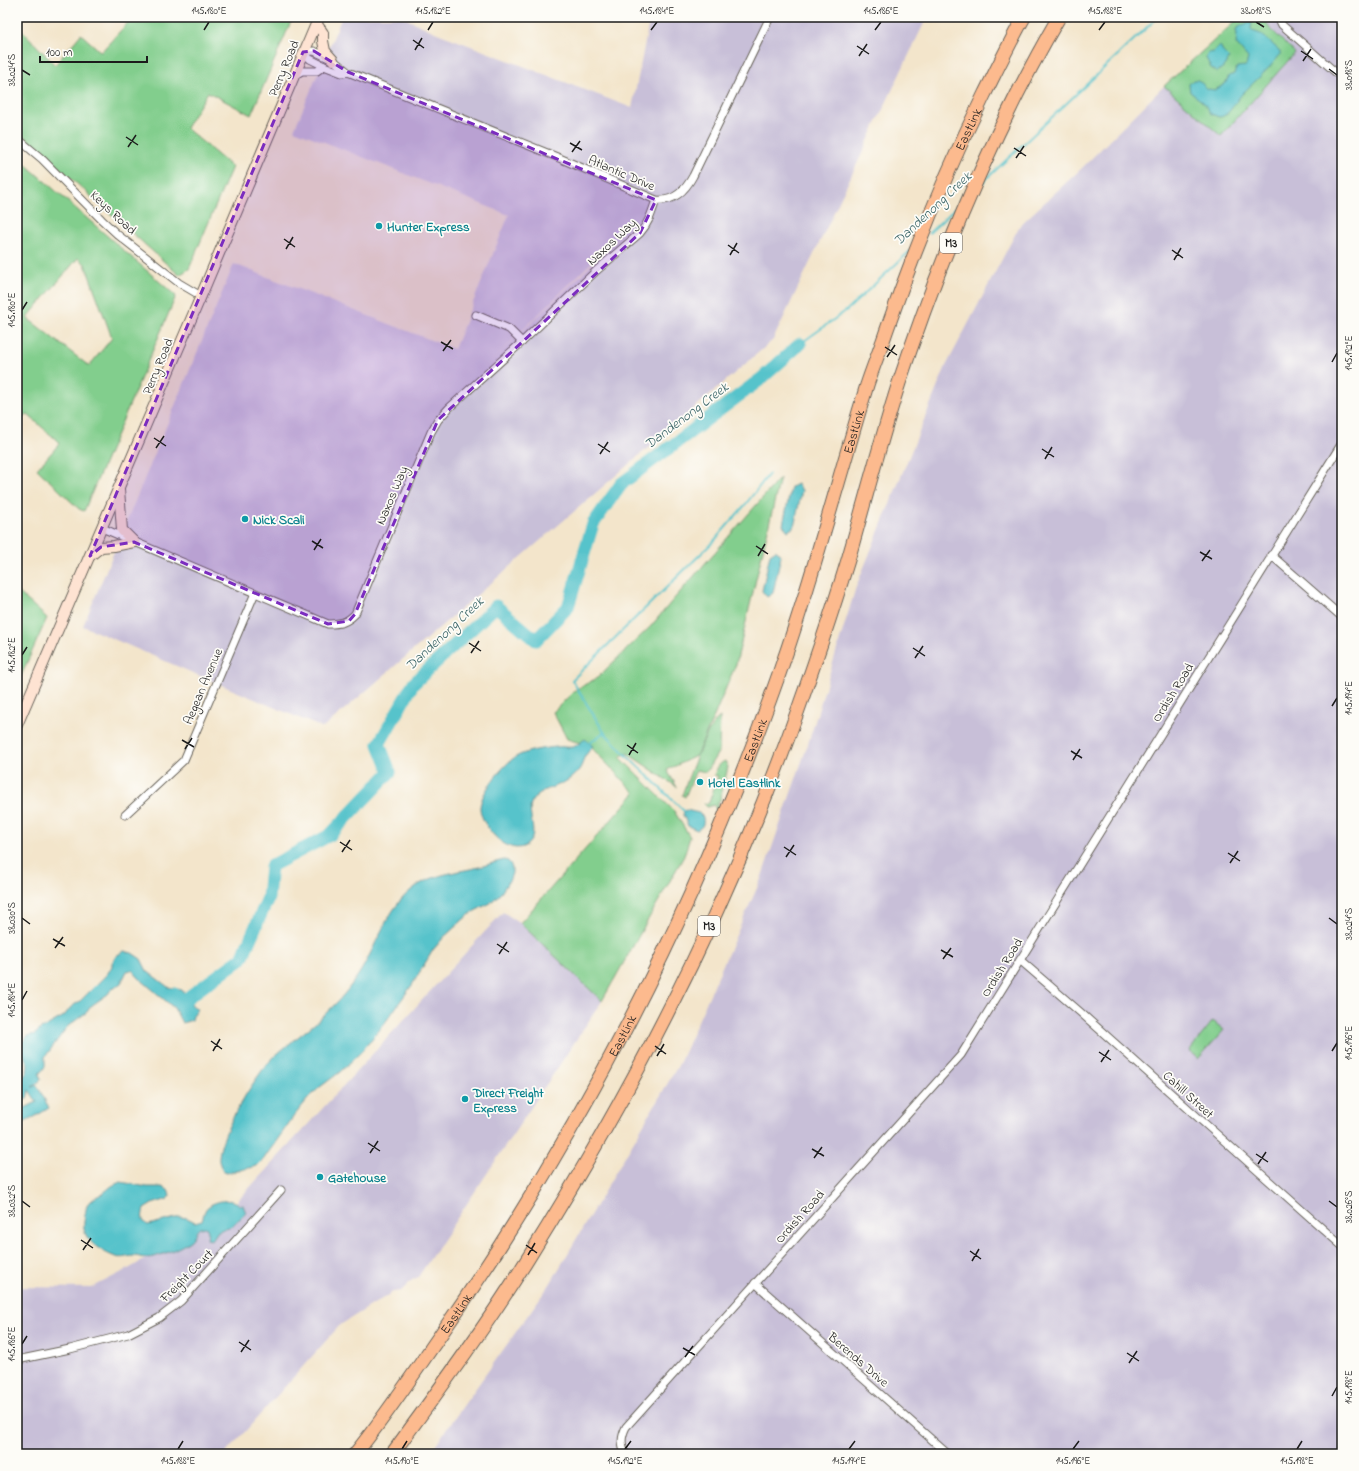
<svg xmlns="http://www.w3.org/2000/svg" width="1359" height="1471" viewBox="0 0 1359 1471" font-family="'Indie Flower',sans-serif">
<style>
.industrial{fill:#c8bfd8;fill-rule:evenodd}
.green{fill:#82ce8d;stroke:#4f7554;fill-rule:evenodd}
.water{fill:#56c3cb;stroke:#397074}
.lines{fill:none;stroke-linecap:round;stroke-linejoin:round}
.stream{stroke:#56c3cb;stroke-width:2}
.river{stroke:#56c3cb;stroke-width:13}
.street-casing{stroke:#676259;stroke-width:9}
.secondary-casing{stroke:#676259;stroke-width:12}
.highway-casing{stroke:#676259;stroke-width:15}
.street{stroke:#fff;stroke-width:7}
.secondary{stroke:#fee3d2;stroke-width:10}
.highway{stroke:#fcba8e;stroke-width:13}
.marked{fill:#7b2cbf;fill-opacity:0.2;stroke:#7b2cbf;stroke-width:3;stroke-dasharray:8 5;stroke-linejoin:round}
.ticks{fill:none;stroke:#1c1c1c;stroke-width:1.5}
.culture-dot{fill:#0f9aa8;stroke:#fdfcf7;stroke-width:1.5}
.labels{text-anchor:middle;stroke-width:3.5;stroke-linejoin:round;paint-order:stroke}
.shield{fill:#fdfcf7;stroke:#605f5e;stroke-width:1}
.shield-label{font-size:12px;font-weight:bold;fill:#1c1c1c}
.street-label{font-size:13px;fill:#1c1c1c;stroke:#fdfcf7}
.culture-label{font-size:13px;font-weight:bold;fill:#0d838f;stroke:#fdfcf7;text-anchor:start}
.water-label{font-size:14px;font-style:italic;fill:#335f62;stroke:#fdfcf7}
.neatline{fill:none;stroke:#1c1c1c;stroke-width:1.5}
.ticks-label{font-size:10px;text-anchor:middle;fill:#1c1c1c}
</style>
<rect width="100%" height="100%" fill="#fdfcf7"/>
<filter id="ink" filterUnits="userSpaceOnUse"><feTurbulence type="fractalNoise" baseFrequency=".025" numOctaves="2"/><feDisplacementMap in="SourceGraphic" scale="8" xChannelSelector="R" yChannelSelector="G"/><feConvolveMatrix kernelMatrix="1 2 1 2 8 2 1 2 1" color-interpolation-filters="sRGB"/></filter>
<filter id="wash" filterUnits="userSpaceOnUse"><feTurbulence type="fractalNoise" baseFrequency=".012" numOctaves="4" result="noise"/><feDisplacementMap in="SourceGraphic" scale="16" xChannelSelector="R" yChannelSelector="G"/><feGaussianBlur stdDeviation="0.9" result="paint"/><feColorMatrix in="noise" values="0 0 0 0 0 0 0 0 0 0 0 0 0 0 0 0 0 1.4 0 .05"/><feComposite in="paint" operator="in"/></filter>
<g filter="url(#wash)">
<rect width="100%" height="100%" fill="#f3e5cb"/>
<g class="industrial">
<path d="M342,17H402L437,33L632,108L650,17H927L773,340L323,728L207,679L83,626L234,264L454,349L509,215L294,130ZM631,227L481,371L590,264Z"/>
<path d="M1240,17H1342V1454H429L550,1284L679,1064L761,879L809,741L856,587L946,366L1020,225L1081,169L1164,86Z"/>
<path d="M503,912L520,923L602,1001L418,1277L412,1280L401,1291L393,1292L340,1325L225,1454H17V1287L91,1288L130,1268L231,1208Z"/>
</g>
<g class="green">
<path d="M133,17H293L251,115L208,92L186,128L232,167L189,269L179,275L17,130V25L55,65L81,34L101,52Z"/>
<path d="M1240,17H1264L1269,27L1295,53L1221,136L1164,86Z"/>
<path d="M17,157L176,296L84,511L79,509L37,469L60,443L27,414L17,424ZM78,258L85,264L112,338L89,366L27,318Z"/>
<path d="M780,478L736,664L715,714L696,756L667,770L677,787L627,753L620,757L674,811L690,837L684,856L602,1001L520,923L635,793L590,746L567,739L553,712L575,690L597,678L651,626L673,600Z"/>
<path d="M17,591L47,618L17,685Z"/>
<path d="M720,717L719,751L706,772L696,770L685,797L682,795C688,779 706,726 720,717Z"/>
<path d="M725,761L728,767L720,800L717,804L718,807L716,810L714,805L707,807L704,804L709,803L718,776L714,775C717,769 718,764 725,761Z"/>
<path d="M1213,1021L1224,1030L1198,1059L1189,1051Z"/>
</g>
<g class="water">
<path d="M1249,22L1252,23L1251,28L1252,31L1261,34L1280,51V55C1269,69 1255,81 1243,93C1236,100 1229,117 1219,117L1211,114L1203,102L1190,92L1189,84L1193,80H1198L1208,89L1215,90L1225,84L1229,76L1234,74L1237,67L1246,66L1248,58L1236,44L1237,34L1236,31L1237,28Z"/>
<path d="M1219,46L1221,47L1223,52L1229,58L1226,65L1217,72L1211,68L1206,58L1208,53L1214,52Z"/>
<path d="M797,484L802,490L794,527L788,531L783,525L791,487Z"/>
<path d="M776,550L781,556L773,593L767,597L762,591L770,554Z"/>
<path d="M585,739L593,746C590,750 586,754 584,758C583,761 583,761 582,764C580,770 574,776 568,780C557,788 540,788 532,801C525,814 542,836 525,846C507,856 481,826 480,808C480,794 502,766 514,758C525,751 544,748 557,747C562,746 568,748 573,747C577,746 582,741 585,739Z"/>
<path d="M686,810L699,813L703,817C704,824 703,827 697,830L688,826L683,815L684,811Z"/>
<path d="M504,860L508,861L510,863L512,868V873L510,879L501,893L490,903L473,912L464,919L444,937L433,950L412,985L384,1024L362,1051L340,1072L320,1087L307,1100L294,1116L263,1160L258,1165L253,1167L227,1173L224,1172C222,1169 220,1165 219,1161C217,1138 253,1080 269,1062C286,1044 307,1032 324,1015C335,1005 346,993 354,981C375,953 383,914 410,891C429,875 452,873 475,868C485,866 494,862 504,860Z"/>
<path d="M124,951L132,953L141,959L147,971L168,987L182,990L192,1005L197,1009L193,1016L192,1020L182,1023L174,1008L139,978L132,970L127,971L120,985L112,988L108,994L91,1006L87,1012L67,1027L45,1057V1067L39,1074L41,1080L32,1087L37,1085L49,1108L31,1119L17,1126V1112L37,1102L29,1090L27,1099L25,1100L24,1098L17,1102V1085L27,1072L28,1064L21,1050L17,1051V1040L23,1041L28,1036L35,1034L41,1029L64,1016L71,1007L80,1001L108,973L112,966V963L116,956Z"/>
<path d="M121,1182L147,1187H162L168,1190L170,1195L168,1199L152,1204L144,1209C142,1215 141,1222 148,1225L180,1217L187,1218L195,1222L202,1220C204,1215 204,1209 209,1206C215,1201 234,1197 239,1205H243L246,1213L232,1226L218,1231L212,1240L207,1239L208,1231L206,1227C195,1227 197,1234 191,1240C183,1247 157,1258 146,1258C142,1258 138,1256 134,1256C127,1256 122,1259 116,1257C106,1254 89,1244 85,1233C83,1228 84,1221 85,1215C86,1210 86,1205 90,1201C94,1197 99,1196 103,1193C110,1188 111,1185 121,1182Z"/>
</g>
<g class="lines">
<g class="stream">
<path d="M981,184L1158,17"/>
<path d="M929,233L961,203"/>
<path d="M800,344L847,310L910,251"/>
<path d="M590,743L604,732"/>
<path d="M684,811L623,752L604,732L572,680L714,541L745,505L769,474"/>
</g>
<path class="river" d="M174,994L183,1001L242,958L268,898L271,866L330,835L390,772L379,744L413,684L496,606L536,640L568,607L593,524L621,484L761,379L800,344"/>
</g>
</g>
<g filter="url(#ink)">
<g class="lines">
<g class="street-casing">
<g id="street">
<path d="M1278,17L1282,25L1342,78"/>
<path d="M303,52L314,51L333,60L348,72L557,157L656,200C674,202 685,191 693,176L770,17"/>
<path d="M303,52L310,59L324,66L342,73L348,72"/>
<path d="M293,76L302,71H317L324,66"/>
<path d="M17,138L42,159L102,220L118,235L179,283L201,296"/>
<path d="M476,315L509,329L522,342"/>
<path d="M102,528L328,624C340,624 346,623 355,614L431,432L438,420L449,408L522,342L596,271L640,233C649,223 652,212 656,200"/>
<path d="M1271,555L1342,617"/>
<path d="M125,815L184,760L255,593"/>
<path d="M1020,960L1080,1012L1342,1246"/>
<path d="M755,1283L948,1454"/>
<path d="M17,1360L70,1349L128,1334L159,1318L181,1301L281,1190"/>
<path d="M625,1454C621,1444 621,1437 626,1427L961,1055L1342,443"/>
</g>
</g>
<g class="secondary-casing">
<g id="secondary">
<path d="M316,23L323,33V41L325,51L333,60"/>
<path d="M119,489L122,530L134,542"/>
<path d="M91,555L101,547L114,546L134,542"/>
<path d="M17,725L201,296L319,17"/>
</g>
</g>
<g class="highway-casing">
<g id="highway">
<path id="s1" d="M355,1454C385,1417 412,1376 439,1337C577,1139 688,925 770,699C808,596 835,490 867,385C873,367 880,350 886,332C914,251 946,172 984,95C997,69 1010,42 1024,17"/>
<path d="M392,1454C439,1390 487,1325 529,1257C632,1092 722,918 789,735C810,677 830,619 848,560C865,501 880,442 899,383C941,257 992,132 1059,17"/>
</g>
</g>
<use href="#street" class="street"/>
<use href="#secondary" class="secondary"/>
<use href="#highway" class="highway"/>
</g>
</g>
<path class="marked" d="M314,51L348,72L656,200L640,233L438,420L355,614L349,621L328,624L134,542L101,547L90,556L303,52Z"/>
<path class="ticks" d="M1256,22L1264,27M204,30L209,22M428,30L433,22M651,30L657,22M875,30L881,22M1099,30L1105,22M413,40L424,48M857,46L869,54M415,50L422,38M1301,51L1313,59M859,56L867,44M1303,61L1311,49M1329,69L1337,75M22,70L30,75M126,137L138,145M570,143L582,150M128,147L136,135M1014,148L1026,156M572,152L580,141M1016,158L1024,146M284,239L295,247M728,245L739,253M286,249L293,237M1172,250L1183,258M730,255L737,243M1174,260L1181,248M22,310L27,302M441,342L453,349M885,347L897,355M443,351L451,340M887,357L895,345M1332,362L1337,353M154,438L166,446M598,444L610,452M156,448L164,436M1042,449L1054,457M600,454L608,442M1045,459L1052,447M312,541L323,548M756,546L768,554M314,550L321,539M1200,552L1212,559M758,556L765,544M1202,561L1210,550M469,643L481,651M913,648L925,656M471,653L479,641M22,655L27,647M915,658L923,646M1332,706L1337,698M182,740L194,747M627,745L638,753M185,749L192,738M1071,751L1082,758M629,755L636,743M1073,760L1080,749M340,842L352,850M784,847L796,855M342,852L350,840M1228,853L1240,861M786,857L794,845M1230,863L1238,851M22,918L30,924M1329,918L1337,924M53,939L65,946M497,944L509,952M55,948L63,937M941,950L953,957M499,954L507,942M943,959L951,948M22,1000L27,991M211,1041L222,1049M655,1046L666,1054M213,1051L220,1039M1332,1051L1337,1043M1099,1052L1111,1060M657,1056L664,1044M1101,1062L1109,1050M368,1143L380,1151M812,1149L824,1156M370,1153L378,1141M1256,1154L1268,1162M814,1158L822,1147M1258,1164L1266,1152M22,1201L30,1207M1329,1201L1337,1207M81,1240L93,1248M526,1245L537,1253M83,1250L91,1238M970,1251L981,1259M528,1255L535,1243M972,1261L979,1249M239,1342L251,1350M22,1344L27,1336M683,1348L695,1355M241,1352L249,1340M1127,1353L1139,1361M685,1357L693,1346M1129,1363L1137,1351M1332,1396L1337,1387M178,1449L183,1441M402,1449L407,1441M625,1449L631,1441M849,1449L855,1441M1073,1449L1079,1441M1297,1449L1302,1441"/>
<g class="culture-dot">
<circle cx="379" cy="226" r="4"/>
<circle cx="245" cy="519" r="4"/>
<circle cx="700" cy="782" r="4"/>
<circle cx="465" cy="1099" r="4"/>
<circle cx="320" cy="1177" r="4"/>
</g>
<g class="labels">
<g class="shield">
<rect x="940" y="233" width="22" height="20" rx="3"/>
<rect x="698" y="916" width="22" height="20" rx="3"/>
</g>
<g class="shield-label">
<text x="951" y="247">M3</text>
<text x="709" y="930">M3</text>
</g>
<g class="street-label">
<text transform="translate(283 68) rotate(-67)" y="5">Perry Road</text>
<text dy="5" stroke="none"><textPath href="#s1" startOffset="1469">EastLink</textPath></text>
<text transform="translate(622 172) rotate(23)" y="5">Atlantic Drive</text>
<text transform="translate(114 212) rotate(43)" y="5">Keys Road</text>
<text transform="translate(611 241) rotate(-43)" y="5">Naxos Way</text>
<text transform="translate(157 366) rotate(-67)" y="5">Perry Road</text>
<text dy="5" stroke="none"><textPath href="#s1" startOffset="1145">EastLink</textPath></text>
<text transform="translate(391 495) rotate(-67)" y="5">Naxos Way</text>
<text transform="translate(202 686) rotate(-67)" y="5">Aegean Avenue</text>
<text transform="translate(1172 692) rotate(-58)" y="5">Ordish Road</text>
<text dy="5" stroke="none"><textPath href="#s1" startOffset="821">EastLink</textPath></text>
<text transform="translate(1001 967) rotate(-58)" y="5">Ordish Road</text>
<text dy="5" stroke="none"><textPath href="#s1" startOffset="497">EastLink</textPath></text>
<text transform="translate(1189 1094) rotate(42)" y="5">Cahill Street</text>
<text transform="translate(799 1216) rotate(-48)" y="5">Ordish Road</text>
<text transform="translate(186 1275) rotate(-45)" y="5">Freight Court</text>
<text dy="5" stroke="none"><textPath href="#s1" startOffset="173">EastLink</textPath></text>
<text transform="translate(859 1359) rotate(41)" y="5">Berends Drive</text>
</g>
<g class="culture-label">
<text x="387" y="231">Hunter Express</text>
<text x="253" y="524">Nick Scali</text>
<text x="708" y="787">Hotel Eastlink</text>
<text x="473" y="1097">Direct Freight<tspan x="473" dy="15">Express</tspan></text>
<text x="328" y="1182">Gatehouse</text>
</g>
<g class="water-label">
<text transform="translate(932 208) rotate(-43)" y="5">Dandenong Creek</text>
<text transform="translate(686 415) rotate(-37)" y="5">Dandenong Creek</text>
<text transform="translate(444 633) rotate(-43)" y="5">Dandenong Creek</text>
</g>
</g>
<rect width="1359" height="1471" fill="none" stroke="#fdfcf7" stroke-width="44"/>
<path d="M40 56v6h107v-6" fill="none" stroke="#1c1c1c" stroke-width="2"/>
<text x="46" y="56" font-size="12" fill="#1c1c1c" stroke="#fdfcf7" stroke-width="3" paint-order="stroke">100 m</text>
<rect x="22" y="22" width="1315" height="1427" class="neatline"/>
<g class="ticks-label">
<text x="209" y="14">145.180°E</text>
<text x="433" y="14">145.182°E</text>
<text x="657" y="14">145.184°E</text>
<text x="881" y="14">145.186°E</text>
<text x="1105" y="14">145.188°E</text>
<text x="1256" y="14">38.018°S</text>
<text transform="translate(11 70) rotate(-90)" y="4">38.024°S</text>
<text transform="translate(1348 75) rotate(-90)" y="4">38.018°S</text>
<text transform="translate(11 310) rotate(-90)" y="4">145.180°E</text>
<text transform="translate(1348 353) rotate(-90)" y="4">145.192°E</text>
<text transform="translate(11 655) rotate(-90)" y="4">145.182°E</text>
<text transform="translate(1348 698) rotate(-90)" y="4">145.194°E</text>
<text transform="translate(11 918) rotate(-90)" y="4">38.030°S</text>
<text transform="translate(1348 924) rotate(-90)" y="4">38.024°S</text>
<text transform="translate(11 1000) rotate(-90)" y="4">145.184°E</text>
<text transform="translate(1348 1043) rotate(-90)" y="4">145.196°E</text>
<text transform="translate(11 1201) rotate(-90)" y="4">38.032°S</text>
<text transform="translate(1348 1207) rotate(-90)" y="4">38.026°S</text>
<text transform="translate(11 1344) rotate(-90)" y="4">145.186°E</text>
<text transform="translate(1348 1387) rotate(-90)" y="4">145.198°E</text>
<text x="178" y="1464">145.188°E</text>
<text x="402" y="1464">145.190°E</text>
<text x="625" y="1464">145.192°E</text>
<text x="849" y="1464">145.194°E</text>
<text x="1073" y="1464">145.196°E</text>
<text x="1297" y="1464">145.198°E</text>
</g>
</svg>
